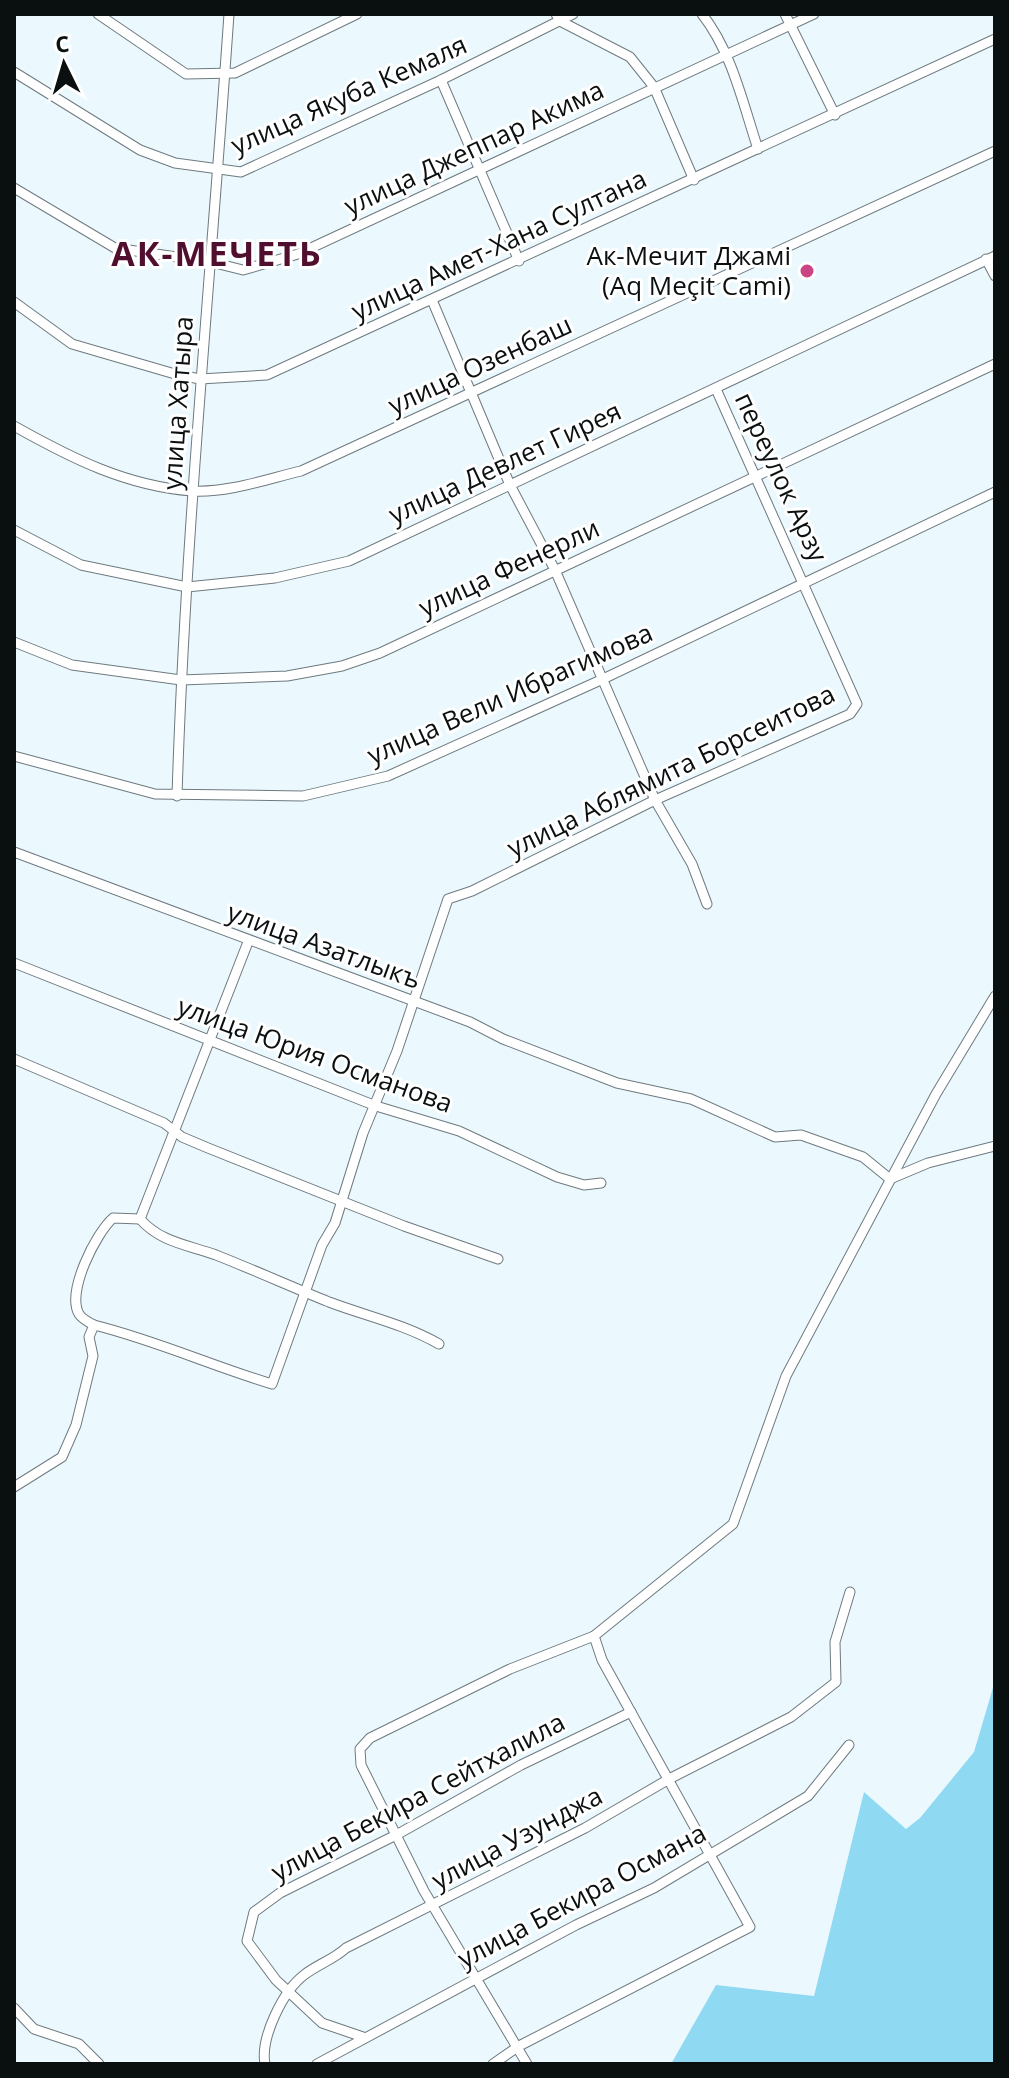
<svg xmlns="http://www.w3.org/2000/svg" width="1009" height="2078" viewBox="0 0 1009 2078" font-family="'Open Sans',sans-serif">
<style>
.green{fill:#8fd9f3}
.lines{fill:none;stroke-linecap:round;stroke-linejoin:round}
.minor-casing{stroke:#6e7a7f;stroke-width:11}
.minor{stroke:#fff;stroke-width:9}
.poi-dot{fill:#cb4484;stroke:#fff;stroke-width:3}
.labels{text-anchor:middle;stroke-width:6;stroke-linejoin:round;paint-order:stroke}
.street-label{font-size:26px;fill:#0a0f10;stroke:#fff}
.poi-label{font-size:26px;fill:#0a0f10;stroke:#fff;text-anchor:end}
.district-label{font-size:34px;font-weight:bold;letter-spacing:2px;fill:#500f2f;stroke:#fff}
</style>
<rect width="100%" height="100%" fill="#ebf9fe"/>
<path class="green" d="M995,1681V2064H671L716,1985L814,1996L864,1792L906,1829L920,1818L974,1752Z"/>
<g class="lines">
<g class="minor-casing">
<g id="minor">
<path d="M98,14L186,74L235,73L357,14"/>
<path d="M556,14L560,21L630,57L654,87L694,180"/>
<path d="M702,14C732,52 743,104 758,149"/>
<path d="M785,14L835,115"/>
<path d="M14,72L140,150L175,163L241,172L441,80L573,14"/>
<path d="M441,80L519,261"/>
<path d="M14,188L115,248L211,262L243,270L298,254L814,14"/>
<path d="M986,259L995,276"/>
<path d="M432,300L510,485L555,570L655,800L692,864L707,904"/>
<path d="M14,302L72,344L175,374L200,379L267,375L995,39"/>
<path d="M14,426C71,458 126,486 192,491C228,493 267,479 301,471L995,151"/>
<path d="M14,530L81,565L187,587L275,578L349,561L995,256"/>
<path d="M14,642L72,665L181,680L287,676L342,666L380,653L995,364"/>
<path d="M14,756L155,794L303,796L388,776L603,679L995,492"/>
<path d="M177,796C185,535 211,275 229,14"/>
<path d="M14,852L470,1022L503,1039L617,1083L691,1099L775,1137L801,1135L863,1157L890,1179L928,1163L995,1146"/>
<path d="M14,963L376,1106L459,1131L557,1177L584,1185L601,1183"/>
<path d="M14,1059L164,1123L182,1137L208,1148L404,1226L498,1259"/>
<path d="M140,1219C160,1242 188,1245 216,1255C254,1270 292,1287 329,1302C366,1316 404,1324 439,1344"/>
<path d="M94,1325C88,1322 82,1319 79,1314C66,1292 96,1233 113,1218L140,1219L248,942"/>
<path d="M14,1487L62,1457L76,1425L93,1356L89,1337L94,1325C155,1340 212,1366 272,1384L322,1245L335,1223L363,1133L397,1051L448,899L472,891L655,800L850,714L857,704L716,389"/>
<path d="M14,2008L34,2029L79,2044L99,2064"/>
<path d="M363,2037L322,2023L276,1980L247,1941L254,1912L280,1893L398,1834L521,1765L631,1712"/>
<path d="M265,2064C260,2038 283,1991 304,1975C318,1964 333,1960 346,1948L585,1828L669,1779L791,1717L836,1682L835,1642L850,1592"/>
<path d="M317,2064L576,1925L654,1888L808,1796L849,1745"/>
<path d="M493,2064L519,2046L750,1927L602,1660L594,1636"/>
<path d="M527,2064L424,1891L361,1765L360,1749L370,1738L510,1669L594,1636L733,1524L786,1376L936,1094L995,996"/>
</g>
</g>
<use href="#minor" class="minor"/>
</g>
<circle class="poi-dot" cx="807" cy="271" r="8"/>
<g class="labels">
<g class="street-label">
<text transform="translate(349 95) rotate(-24)" y="9">улица Якуба Кемаля</text>
<text transform="translate(474 148) rotate(-25)" y="9">улица Джеппар Акима</text>
<text transform="translate(499 245) rotate(-25)" y="9">улица Амет-Хана Султана</text>
<text transform="translate(480 365) rotate(-25)" y="9">улица Озенбаш</text>
<text transform="translate(178 403) rotate(-86)" y="9">улица Хатыра</text>
<text transform="translate(505 463) rotate(-25)" y="9">улица Девлет Гирея</text>
<text transform="translate(781 477) rotate(65)" y="9">переулок Арзу</text>
<text transform="translate(509 568) rotate(-25)" y="9">улица Фенерли</text>
<text transform="translate(510 694) rotate(-24)" y="9">улица Вели Ибрагимова</text>
<text transform="translate(671 771) rotate(-26)" y="9">улица Аблямита Борсеитова</text>
<text transform="translate(324 946) rotate(20)" y="9">улица Азатлыкъ</text>
<text transform="translate(315 1055) rotate(20)" y="9">улица Юрия Османова</text>
<text transform="translate(418 1797) rotate(-28)" y="9">улица Бекира Сейтхалила</text>
<text transform="translate(517 1838) rotate(-28)" y="9">улица Узунджа</text>
<text transform="translate(582 1896) rotate(-28)" y="9">улица Бекира Османа</text>
</g>
<g class="poi-label">
<text x="791" y="265">Ак-Мечит Джамі<tspan x="791" dy="30">(Aq Meçit Cami)</tspan></text>
</g>
<g class="district-label">
<text x="217" y="266">АК-МЕЧЕТЬ</text>
</g>
</g>
<rect width="1009" height="2078" fill="none" stroke="#0a0f10" stroke-width="32"/>
<g transform="translate(64 64) rotate(355)" stroke="#ffffff" stroke-width="6" paint-order="stroke">
<path d="M0-6L14 30L0 20L-14 30Z" fill="#0a0f10"/>
<text y="-12" font-size="22" font-weight="bold" text-anchor="middle" fill="#0a0f10">С</text>
</g>
</svg>
